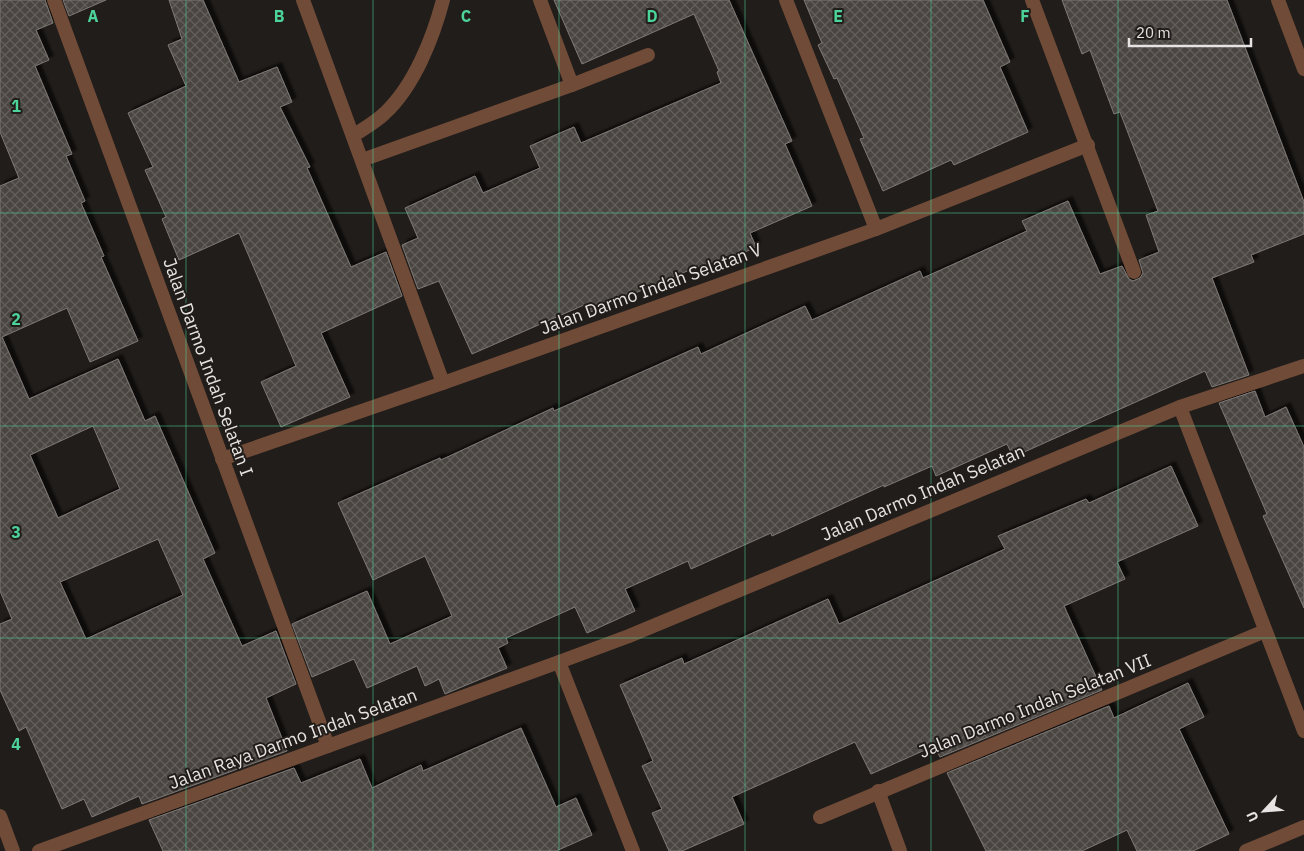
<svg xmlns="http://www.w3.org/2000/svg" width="1304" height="851" viewBox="0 0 1304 851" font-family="'IBM Plex Sans',sans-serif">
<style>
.building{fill:url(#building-cross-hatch);stroke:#7f7976;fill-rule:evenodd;filter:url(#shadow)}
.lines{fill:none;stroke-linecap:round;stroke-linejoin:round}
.service{stroke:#704b38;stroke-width:14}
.minor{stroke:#704b38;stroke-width:14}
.tertiary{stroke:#704b38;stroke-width:14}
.grid{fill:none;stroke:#4cd39a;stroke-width:1;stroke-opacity:0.55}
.labels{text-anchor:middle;stroke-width:4;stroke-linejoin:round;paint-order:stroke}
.street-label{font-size:18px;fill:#e7e3e2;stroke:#211d1a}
.grid-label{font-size:16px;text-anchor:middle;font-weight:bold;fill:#4cd39a;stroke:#211d1a;stroke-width:4;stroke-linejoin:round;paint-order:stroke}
</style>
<defs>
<pattern id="building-cross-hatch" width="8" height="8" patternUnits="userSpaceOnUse" patternTransform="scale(1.25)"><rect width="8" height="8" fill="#494441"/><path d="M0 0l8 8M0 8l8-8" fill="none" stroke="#635f5c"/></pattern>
<filter id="shadow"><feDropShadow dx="4.5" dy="-4.5" stdDeviation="1" flood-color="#0009"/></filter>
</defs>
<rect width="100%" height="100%" fill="#211d1a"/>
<g class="building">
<path d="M0,0H45L53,23L36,30L49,60L35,66L72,154L66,156L85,201L81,203L104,256L101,257L138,341L90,362L67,308L2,337L29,399L118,359L145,421L155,416L215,553L203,559L242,646L276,631L296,684L266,698L287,751L142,804L139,796L92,817L84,799L62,809L26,727L19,731L0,690V624L12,619L0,591V186L19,178L0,132ZM93,426L120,489L58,518L30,455ZM158,539L183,595L86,639L60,582Z"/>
<path d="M63,0H106L69,16Z"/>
<path d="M169,0H203L239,82L277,67L292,102L280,107L310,167L307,168L351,267L386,252L402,296L321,333L350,397L281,427L261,382L296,366L239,233L179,260L162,219L166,217L145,170L153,167L128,113L186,86L168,45L182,39Z"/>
<path d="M554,0H729L792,141L785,144L812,206L750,233L756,247L701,272L699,266L588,313L584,305L472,354L439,281L418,289L402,245L418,238L405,208L475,176L483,193L540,168L530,146L574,127L581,143L721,83L717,72L719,71L694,14L582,64Z"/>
<path d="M804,0H983L1010,62L1000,67L1028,132L954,165L951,160L883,191L860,139L864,138L837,78L834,79L818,45L822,43Z"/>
<path d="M1062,0H1227L1304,202V234L1251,255L1254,262L1212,278L1249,375L1212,387L1205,371L1013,457L1007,444L936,476L932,466L884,487V485L772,536L771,533L691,569L688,561L625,589L635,611L587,633L575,607L506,638L508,643L498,648L507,668L445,694L439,679L425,686L417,666L367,688L354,659L312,677L292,624L367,591L390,644L452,616L425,556L373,580L338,503L440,458L441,460L553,408L554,411L698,347L701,354L805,306L812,320L920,271L923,278L1027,231L1022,221L1068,201L1100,274L1122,266L1129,279L1133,281L1140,278L1143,273L1139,260L1159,252L1146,215L1158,211L1120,112L1114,114L1090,50L1082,54Z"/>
<path d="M1255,391L1265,417L1286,407L1304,447V608L1263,516L1267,514L1219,403Z"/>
<path d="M1171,466L1198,526L1117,562L1125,579L1064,606L1102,690L940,757L934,746L871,774L855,742L732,797L744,824L682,851H669L652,813L662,809L642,766L653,761L620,685L682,658L684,664L828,599L839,624L1005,549L998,536L1086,499L1089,503Z"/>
<path d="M1188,683L1204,717L1179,729L1229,834L1193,851H1137L1127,830L1082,851H986L947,773L1109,706L1114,718Z"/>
<path d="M521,728L556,807L576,798L592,835L556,851H163L149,820L294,768L301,783L360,759L372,788L421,765L423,771Z"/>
</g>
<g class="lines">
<path class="service" d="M353,136C363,129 376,122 385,113C414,86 433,38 443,0"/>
<g class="minor">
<path d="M54,0L328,746"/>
<path d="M303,0L443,383"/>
<path d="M786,0L876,229"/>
<path d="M1032,0L1134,272"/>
<path d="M1278,0L1304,69"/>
<path d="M572,85L648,55"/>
<path d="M362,160L572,85L540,0"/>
<path d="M1180,407L1304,731"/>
<path d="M222,459L443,383L876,229L1088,145"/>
<path d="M559,662L629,636L1180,407L1304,366"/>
<path d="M878,791L900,851"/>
<path d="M820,817L1265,631"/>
<path d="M1246,851L1304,827"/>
</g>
<g class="tertiary">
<path d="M0,816L13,851"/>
<path d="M39,851L559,662L633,851"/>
</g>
</g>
<path class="grid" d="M186,0V851M373,0V851M559,0V851M745,0V851M931,0V851M1118,0V851M0,213H1304M0,426H1304M0,638H1304"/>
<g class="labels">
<g class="street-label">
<text transform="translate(651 289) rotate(-20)" y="6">Jalan Darmo Indah Selatan V</text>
<text transform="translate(208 367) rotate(70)" y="6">Jalan Darmo Indah Selatan I</text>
<text transform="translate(923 493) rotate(-23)" y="6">Jalan Darmo Indah Selatan</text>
<text transform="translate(1035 706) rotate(-22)" y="6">Jalan Darmo Indah Selatan VII</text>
<text transform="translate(293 739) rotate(-20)" y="6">Jalan Raya Darmo Indah Selatan</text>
</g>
</g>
<g class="grid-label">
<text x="93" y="22">A</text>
<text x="279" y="22">B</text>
<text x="466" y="22">C</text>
<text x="652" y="22">D</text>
<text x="838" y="22">E</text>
<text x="1025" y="22">F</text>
<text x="16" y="112">1</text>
<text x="16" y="325">2</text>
<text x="16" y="538">3</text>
<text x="16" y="750">4</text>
</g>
<g transform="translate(1264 811) rotate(244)" stroke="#211d1a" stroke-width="4" paint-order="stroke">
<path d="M0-4L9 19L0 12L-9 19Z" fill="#e7e3e2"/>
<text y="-8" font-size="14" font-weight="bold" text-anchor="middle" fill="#e7e3e2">U</text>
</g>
<path d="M1129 38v8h122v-8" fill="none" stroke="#e7e3e2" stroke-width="2.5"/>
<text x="1136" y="38" font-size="15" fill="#e7e3e2" stroke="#211d1a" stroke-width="4" paint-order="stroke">20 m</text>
</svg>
